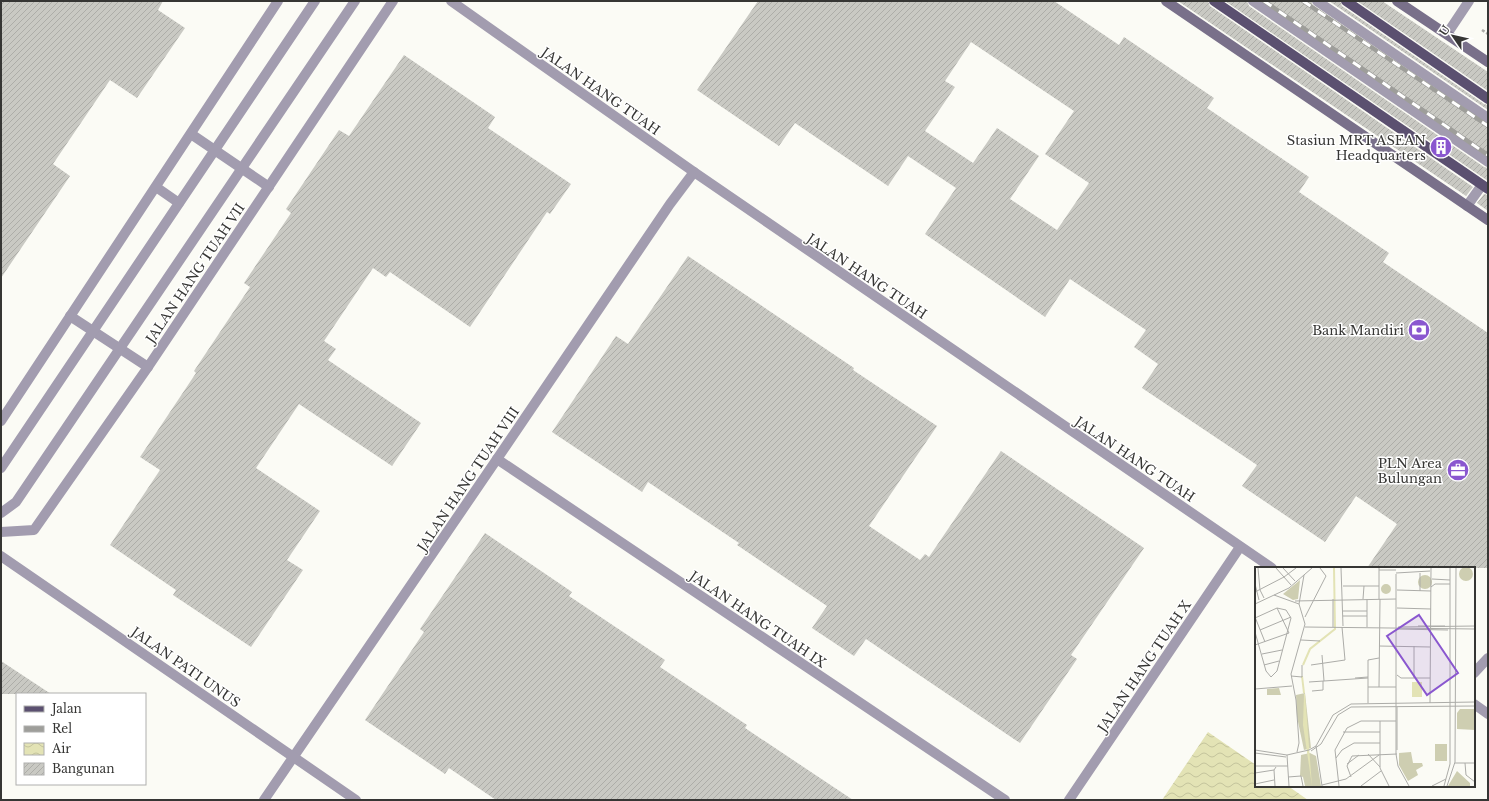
<svg xmlns="http://www.w3.org/2000/svg" width="1489" height="801" viewBox="0 0 1489 801" font-family="'Libre Baskerville',serif">
<style>
.water{fill:url(#water-waves)}
.building{fill:url(#building-hatch);fill-rule:evenodd}
.lines{fill:none;stroke-linecap:round;stroke-linejoin:round}
.path{stroke:#ababa7;stroke-width:2.5;stroke-dasharray:3 2;stroke-linecap:butt}
.service{stroke:#a29caf;stroke-width:10}
.minor{stroke:#a29caf;stroke-width:10}
.tertiary{stroke:#a29caf;stroke-width:10}
.secondary{stroke:#79708a;stroke-width:10}
.primary{stroke:#5b5070;stroke-width:10}
.rail-casing{stroke:#9e9e9a;stroke-width:4.5}
.rail{stroke:#fff;stroke-width:3;stroke-dasharray:9;stroke-linecap:butt}
.labels{text-anchor:middle;stroke-width:3;stroke-linejoin:round;paint-order:stroke}
.street-label{font-size:13px;fill:#363634;stroke:#fff}
.poi-label{font-size:13px;fill:#363634;stroke:#fff;text-anchor:end}
.inset-river{fill:none;stroke:#e3e3b5;stroke-width:2}
.inset-road{fill:none;stroke:#acaca8;stroke-width:1}
.view{fill:#8a57cf;fill-opacity:0.15;stroke:#8a57cf;stroke-width:2}
.inset-edge{fill:none;stroke:#363634;stroke-width:2}
</style>
<defs>
<pattern id="water-waves" width="16" height="10" patternUnits="userSpaceOnUse"><rect width="16" height="10" fill="#e3e3b5"/><path d="M0 5q4-4 8 0t8 0" fill="none" stroke="#c3c39c"/></pattern>
<pattern id="building-hatch" width="6" height="6" patternUnits="userSpaceOnUse"><rect width="6" height="6" fill="#c9c9c3"/><path d="M-1 1l2-2M0 6l6-6M5 7l2-2" fill="none" stroke="#adada8"/></pattern>
</defs>
<rect width="100%" height="100%" fill="#fbfbf5"/>
<path class="water" d="M1208,732L1256,765V786H1288L1308,800H1162Z"/>
<g class="building">
<path d="M1,1H163L158,10L185,28L137,98L110,80L53,164L70,176L1,278Z"/>
<path d="M758,1H1054L1119,45L1124,37L1214,98L1207,108L1309,177L1299,192L1389,253L1383,262L1488,333V568H1367L1397,524L1356,496L1325,542L1242,486L1257,465L1142,388L1158,364L1134,347L1146,330L1070,279L1045,317L925,234L956,188L908,156L888,186L795,123L779,146L697,90ZM971,42L1074,111L1045,154L1089,183L1057,230L1010,199L1039,156L997,128L973,163L925,131L955,87L945,81Z"/>
<path d="M1178,1H1208L1210,6L1473,187L1466,196Z"/>
<path d="M1225,1H1247L1249,6L1484,167L1488,168V181Z"/>
<path d="M1264,1H1311L1313,6L1484,123L1488,124V154Z"/>
<path d="M1329,1H1340L1342,6L1484,104L1488,105V110Z"/>
<path d="M1357,1H1382L1488,72V91Z"/>
<path d="M404,55L495,117L488,128L571,184L550,214L547,212L470,327L390,272L386,277L373,268L324,341L336,349L328,360L421,423L392,466L299,404L256,468L320,511L287,560L303,570L251,647L173,595L176,590L110,545L160,470L140,457L196,373L194,371L250,287L244,283L291,213L286,209L339,130L349,136Z"/>
<path d="M1484,194L1488,195V211L1477,203Z"/>
<path d="M688,256L854,368L853,370L937,426L869,526L920,560L925,554L929,557L1001,451L1144,548L1071,655L1077,659L1020,743L866,639L854,656L812,628L827,606L737,545L739,543L648,482L642,492L552,432L616,336L628,344Z"/>
<path d="M485,533L572,592L569,596L665,660L660,667L747,725L745,728L853,800H496L449,768L445,774L365,720L424,632L420,629Z"/>
<path d="M1,661L51,694H1Z"/>
</g>
<g class="lines">
<path class="path" d="M1482,30L1488,34"/>
<g class="service">
<path d="M1253,1L1488,162"/>
<path d="M1317,1L1488,118"/>
<path d="M1447,34L1469,1"/>
<path d="M1467,206L1482,185"/>
<path d="M1474,673L1488,658"/>
</g>
<g class="minor">
<path d="M191,134L269,187"/>
<path d="M156,187L179,203"/>
<path d="M70,316L148,367"/>
<path d="M1,421L278,1"/>
<path d="M497,459L1005,800"/>
<path d="M1,468L315,1"/>
<path d="M1,513L16,502L355,1"/>
<path d="M1,532L34,530L148,367L393,1"/>
<path d="M264,800L497,459L670,204L694,172"/>
</g>
<g class="tertiary">
<path d="M451,1L694,172L1272,568"/>
<path d="M1,556L356,800"/>
<path d="M1474,704L1488,714"/>
<path d="M1069,800L1240,547"/>
</g>
<g class="secondary">
<path d="M1166,1L1488,220"/>
<path d="M1397,1L1488,62"/>
</g>
<g class="primary">
<path d="M1214,1L1488,189"/>
<path d="M1346,1L1488,99"/>
</g>
<g class="rail-casing">
<g id="rail">
<path d="M1264,1L1488,155"/>
<path d="M1303,1L1488,126"/>
</g>
</g>
<use href="#rail" class="rail"/>
</g>
<defs>
<g id="building-disc" transform="scale(1.15)"><circle r="9.5" fill="#8a57cf" stroke="#fff"/><path d="M-4-6H4V6H1V3H-1V6H-4ZM-2.5-4.3h1.7v1.8h-1.7ZM.8-4.3h1.7v1.8H.8ZM-2.5-1h1.7V.8h-1.7ZM.8-1h1.7V.8H.8Z" fill="#fff"/></g>
<g id="bank-disc" transform="scale(1.15)"><circle r="9.5" fill="#8a57cf" stroke="#fff"/><path d="M-6-4H6V4H-6ZM0-2.3a2.3 2.3 0 1 0 0 4.6a2.3 2.3 0 1 0 0-4.6Z" fill="#fff"/></g>
<g id="office-disc" transform="scale(1.15)"><circle r="9.5" fill="#8a57cf" stroke="#fff"/><path d="M-6-3h4V-5.5h4V-3h4V5H-6ZM-1-4.5V-3h2v-1.5ZM-6 0V1H6V0Z" fill="#fff"/></g>
</defs>
<g fill-rule="evenodd">
<use href="#building-disc" x="1441" y="147"/>
<use href="#bank-disc" x="1419" y="330"/>
<use href="#office-disc" x="1458" y="470"/>
</g>
<g class="labels">
<g class="street-label">
<text transform="translate(601 91) rotate(35)" y="5">JALAN HANG TUAH</text>
<text transform="translate(195 273) rotate(-56)" y="5">JALAN HANG TUAH VII</text>
<text transform="translate(867 276) rotate(34)" y="5">JALAN HANG TUAH</text>
<text transform="translate(1135 459) rotate(34)" y="5">JALAN HANG TUAH</text>
<text transform="translate(468 479) rotate(-56)" y="5">JALAN HANG TUAH VIII</text>
<text transform="translate(758 619) rotate(34)" y="5">JALAN HANG TUAH IX</text>
<text transform="translate(1144 666) rotate(-56)" y="5">JALAN HANG TUAH X</text>
<text transform="translate(186 667) rotate(35)" y="5">JALAN PATI UNUS</text>
</g>
<g class="poi-label">
<text x="1426" y="145">Stasiun MRT ASEAN<tspan x="1426" dy="15">Headquarters</tspan></text>
<text x="1404" y="335">Bank Mandiri</text>
<text x="1442" y="468">PLN Area<tspan x="1442" dy="15">Bulungan</tspan></text>
</g>
</g>
<g transform="translate(1255 567)">
<rect width="220" height="220" fill="#fbfbf5"/>
<path d="M163 15a7 7 0 1 1 14 0a7 7 0 1 1-14 0ZM45,13L43,32L38,33L28,27ZM24,121L26,128H12V122ZM50,126L56,181L49,183L42,150L41,128ZM205,142H220V163L202,162V146ZM180,177H192V194H180ZM55,186L61,189L66,219H50L48,210L45,209L46,188ZM202,204L215,216V219H193Z" fill="#ceceb1"/>
<path d="M204 7a7 7 0 1 1 14 0a7 7 0 1 1-14 0ZM126 22a5 5 0 1 1 10 0a5 5 0 1 1-10 0ZM156,185L158,196H167L168,199L161,203L163,208L153,214L144,198V186Z" fill="#ceceb1"/>
<path d="M157,115H167V130H157ZM49,127H50L57,219L48,158Z" fill="#e3e3b5"/>
<path class="inset-river" d="M48,98L55,82L80,62L79,1M47,109L49,126"/>
<path class="inset-road" d="M3,1L5,23L9,31M21,1L36,18M28,1L40,14M86,1L88,59M124,3H141M141,6L175,4M165,6V24M141,7V187L143,199L154,219M177,12L195,13M0,17L4,33M88,19H124M176,20L180,17H195M142,23L176,24M0,25L29,10L41,1M19,28L44,37M78,32V60M108,32L109,19M124,32V1M40,34L141,32M0,37L34,21L57,1M44,37L49,8M142,41L176,42M88,44H112M88,49H112M0,50L10,75M50,50L71,9L65,1M0,51L22,41L31,43L36,51L22,104L16,110M163,59H190M50,60L220,62M112,60V32M143,60L220,59M142,62L193,63M5,63L36,50M0,65L11,104L16,110M46,73L65,74M0,78L34,66L22,41M124,79L175,80M159,79V111M7,87L27,83M67,88L69,114M9,98L24,94M56,98L90,93L87,60M142,108L146,111H175M36,109L47,110V98M100,111L113,110M54,115L113,111M113,120H141M124,120L125,32M0,122L37,119M57,124L68,123V114M113,136V93L124,91M175,136L176,1M125,154V201L134,219M88,165H125M61,179L67,219M0,183L32,188L54,183L61,179L78,148L96,137L220,135M142,183V140M56,184L66,177L83,148L96,140L220,139M42,185L44,176L41,133L36,107L50,57L44,37M0,186L31,190M113,187L125,200M32,188L34,219M81,191L87,183L99,176H125M200,196H220M210,196L211,208L220,215M92,197L104,188M0,199H33M19,203L20,219M0,206L19,203L21,200M33,210L46,209L48,219M96,210L92,199L97,189L142,187M0,217L19,213M67,218L91,212L124,188M84,219L80,183L92,161L106,154H141M106,219L126,204M177,219L191,212M189,219L195,197V1M192,219L200,195L201,1"/>
<path class="view" d="M164,48L203,106L172,128L132,69Z"/>
<rect width="220" height="220" class="inset-edge"/>
</g>
<rect width="1489" height="801" fill="none" stroke="#363634" stroke-width="4"/>
<rect x="16" y="693" width="130" height="92" fill="#ffffff" stroke="#afafae"/>
<rect x="24" y="706" width="20" height="6" fill="#5b5070" stroke="#afafae"/>
<text x="52" y="713" font-size="12" fill="#363634">Jalan</text>
<rect x="24" y="726" width="20" height="6" fill="#9e9e9a" stroke="#afafae"/>
<text x="52" y="733" font-size="12" fill="#363634">Rel</text>
<rect x="24" y="743" width="20" height="12" fill="url(#water-waves)" stroke="#afafae"/>
<text x="52" y="753" font-size="12" fill="#363634">Air</text>
<rect x="24" y="763" width="20" height="12" fill="url(#building-hatch)" stroke="#afafae"/>
<text x="52" y="773" font-size="12" fill="#363634">Bangunan</text>
<g transform="translate(1453 36) rotate(304)" stroke="#ffffff" stroke-width="3" paint-order="stroke">
<path d="M0-3L7 15L0 10L-7 15Z" fill="#363634"/>
<text y="-6" font-size="11" font-weight="bold" text-anchor="middle" fill="#363634">U</text>
</g>
</svg>
